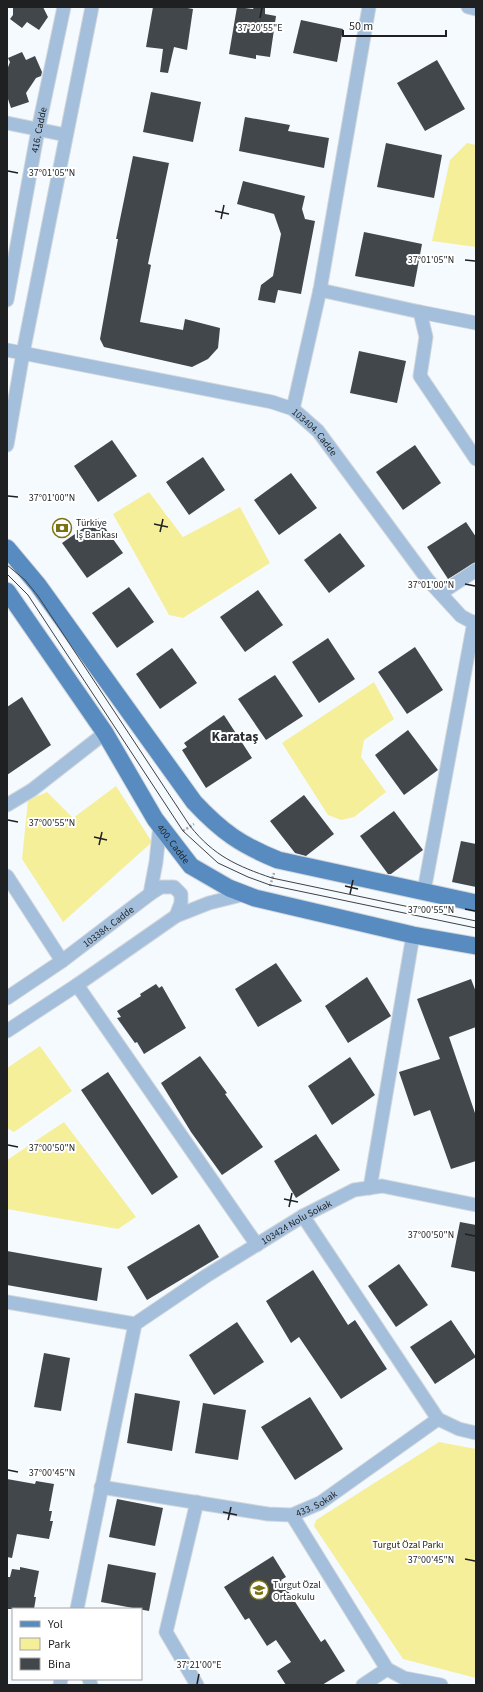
<svg xmlns="http://www.w3.org/2000/svg" width="483" height="1692" viewBox="0 0 483 1692" font-family="'Source Sans 3',sans-serif">
<style>
.green{fill:#f6ef9a}
.building{fill:#42474b}
.lines{fill:none;stroke-linecap:round;stroke-linejoin:round}
.minor-casing{stroke:#d3d7db;stroke-width:15}
.major-casing{stroke:#d3d7db;stroke-width:19}
.path{stroke:#a0a4a8;stroke-width:2.5;stroke-dasharray:2 2;stroke-linecap:butt}
.minor{stroke:#a3bfdc;stroke-width:13}
.major{stroke:#588cc0;stroke-width:17}
.tram{stroke:#3f4144;stroke-width:1}
.ticks{fill:none;stroke:#1e2022;stroke-width:1.5}
.labels{text-anchor:middle;stroke-width:4;stroke-linejoin:round;paint-order:stroke}
.street-label{font-size:10px;fill:#1e2022;stroke:#fff}
.poi-label{font-size:10px;fill:#1e2022;stroke:#fff;text-anchor:start}
.park-label{font-size:10px;fill:#2e2b03;stroke:#fff}
.district-label{font-size:14px;font-weight:bold;fill:#2a2e32;stroke:#fff}
.ticks-label{font-size:10px;text-anchor:middle;fill:#1e2022;stroke:#fff;stroke-width:4;stroke-linejoin:round;paint-order:stroke}
</style>
<rect width="100%" height="100%" fill="#f5fafe"/>
<g class="green">
<path d="M467,143L476,145V247L432,241L450,160Z"/>
<path d="M149,492L183,537L240,507L270,563L183,618L169,615L113,514Z"/>
<path d="M374,682L394,719L364,740L361,757L386,792L354,817L341,820L328,815L282,743Z"/>
<path d="M116,786L152,842L63,922L22,859L28,800L47,792L73,818Z"/>
<path d="M40,1046L72,1091L14,1132L7,1128V1068Z"/>
<path d="M64,1122L136,1217L118,1229L7,1209V1160Z"/>
<path d="M439,1442L476,1449V1678L403,1659L314,1526L316,1520Z"/>
</g>
<g class="building">
<path d="M13,7H43L48,17L39,30L27,22L22,28L10,19L13,15Z"/>
<path d="M153,7H182L193,9L187,50L174,47L168,73L160,72L163,49L146,47Z"/>
<path d="M237,7L253,9L254,7H265V14L276,16L270,57L256,55V59L229,54Z"/>
<path d="M301,20L343,29L337,62L293,53Z"/>
<path d="M22,52L26,60L35,56L42,72L41,76L36,78L26,93L29,102L11,108L7,96V70L10,62L8,58Z"/>
<path d="M437,60L465,109L425,131L397,83Z"/>
<path d="M151,92L201,102L193,142L143,132Z"/>
<path d="M245,117L290,125L288,131L329,138L324,168L239,151Z"/>
<path d="M386,143L442,155L434,198L377,187Z"/>
<path d="M133,156L169,163L148,264L151,265L140,322L183,330L185,319L220,328L218,348L208,359L192,367L104,347L100,339L118,239H116Z"/>
<path d="M243,181L305,196L302,209L305,219L315,221L301,294L278,290L275,303L258,300L261,285L273,276L281,234L274,214L237,204Z"/>
<path d="M364,232L422,244L414,287L355,276Z"/>
<path d="M359,351L406,361L397,403L350,393Z"/>
<path d="M112,440L137,476L98,502L74,466Z"/>
<path d="M415,445L441,483L403,510L376,472Z"/>
<path d="M203,457L225,490L189,515L166,482Z"/>
<path d="M291,473L317,508L279,535L254,500Z"/>
<path d="M98,518L123,553L87,578L62,543Z"/>
<path d="M466,522L476,537V562L448,579L427,547Z"/>
<path d="M340,533L365,566L329,593L304,560Z"/>
<path d="M129,587L154,622L117,648L92,613Z"/>
<path d="M258,590L283,625L245,652L220,617Z"/>
<path d="M328,638L355,679L319,703L292,662Z"/>
<path d="M415,647L443,690L407,714L378,672Z"/>
<path d="M172,648L197,683L160,709L136,674Z"/>
<path d="M275,675L303,716L266,740L238,699Z"/>
<path d="M22,697L51,745L7,775V707Z"/>
<path d="M224,715L252,758L206,788L182,750L187,747L184,743Z"/>
<path d="M408,730L438,770L404,795L375,755Z"/>
<path d="M304,795L334,834L306,856L295,853L270,821Z"/>
<path d="M394,811L423,850L391,874H388L360,836Z"/>
<path d="M461,841L476,844V887L452,882Z"/>
<path d="M276,963L302,1001L258,1027L235,989Z"/>
<path d="M367,977L391,1016L348,1043L325,1006Z"/>
<path d="M471,979L476,992V1027L449,1037L476,1116V1161L451,1169L430,1110L414,1116L399,1072L440,1059L417,999Z"/>
<path d="M156,984L159,988L162,986L186,1028L144,1054L137,1042L135,1043L117,1018L121,1017L117,1011L141,996L140,994Z"/>
<path d="M200,1056L227,1093L225,1094L263,1147L222,1175L191,1132L161,1083Z"/>
<path d="M350,1057L375,1095L332,1125L308,1086Z"/>
<path d="M108,1072L178,1177L152,1195L81,1090Z"/>
<path d="M316,1134L340,1170L296,1198L274,1161Z"/>
<path d="M460,1222L476,1225V1272L451,1267Z"/>
<path d="M199,1224L219,1257L147,1300L127,1267Z"/>
<path d="M7,1251L102,1268L97,1301L7,1285Z"/>
<path d="M399,1264L428,1305L396,1327L368,1286Z"/>
<path d="M313,1270L348,1325L355,1320L387,1369L341,1399L299,1337L291,1343L266,1301Z"/>
<path d="M451,1320L476,1357L435,1384L410,1347Z"/>
<path d="M237,1322L264,1362L214,1395L189,1355Z"/>
<path d="M44,1353L70,1358L61,1411L34,1407Z"/>
<path d="M135,1393L180,1401L172,1451L127,1443Z"/>
<path d="M310,1397L343,1449L295,1480L261,1427Z"/>
<path d="M203,1403L246,1410L238,1460L195,1453Z"/>
<path d="M7,1479L35,1484L36,1481L54,1484L49,1511H52L50,1521H53L49,1539L17,1534L12,1558L7,1557Z"/>
<path d="M117,1499L163,1508L155,1546L109,1537Z"/>
<path d="M273,1556L286,1577L281,1580L321,1642L325,1639L345,1671L322,1685H286L277,1671L291,1662L276,1640L267,1646L249,1618L245,1620L224,1587Z"/>
<path d="M108,1564L156,1573L149,1611L101,1602Z"/>
<path d="M20,1567L39,1571L34,1597H36L34,1609H7V1577H10L12,1569L20,1570Z"/>
</g>
<g class="lines">
<g class="minor-casing">
<g id="minor">
<path d="M468,7L476,9"/>
<path d="M7,123L66,135"/>
<path d="M320,290L420,312L426,337L420,376L476,459"/>
<path id="s1" d="M7,300L38,130L64,7"/>
<path d="M420,312L476,323"/>
<path id="s2" d="M7,350L272,402L293,409L318,431L428,580L461,616L476,624"/>
<path d="M293,409L320,290L369,7"/>
<path d="M7,445L23,353L92,7"/>
<path d="M441,593L476,570"/>
<path d="M7,805L32,790L105,733"/>
<path d="M7,876L62,961"/>
<path d="M424,891L474,622"/>
<path d="M150,894L161,887H174L181,894V903L176,916"/>
<path d="M77,985L257,1245"/>
<path id="s3" d="M7,998L62,961L150,894L156,862L160,824"/>
<path d="M7,1031L77,985L176,916L209,903L245,894"/>
<path d="M370,1188L413,935"/>
<path d="M303,1216L438,1419L459,1429L476,1433"/>
<path d="M7,1302L135,1324L77,1609"/>
<path id="s4" d="M135,1324L206,1276L303,1216L354,1190L382,1186L476,1205"/>
<path id="s5" d="M101,1487L268,1514L292,1515L320,1503L438,1419"/>
<path d="M197,1502L166,1632L197,1685"/>
<path d="M292,1515L387,1669L404,1678L441,1685"/>
<path d="M89,1679L91,1685"/>
<path d="M60,1685L61,1679"/>
<path d="M363,1685L387,1669"/>
</g>
</g>
<g class="major-casing">
<g id="major">
<path d="M7,548L38,585L194,802C222,832 241,845 278,860L476,903"/>
<path id="s6" d="M7,591L105,733L155,819L191,866L229,888L255,898L413,935L476,946"/>
</g>
</g>
<g class="path">
<path d="M183,831L194,824"/>
<path d="M270,886L274,873"/>
</g>
<use href="#minor" class="minor"/>
<use href="#major" class="major"/>
<g class="tram">
<path d="M7,565L25,580L38,596L190,826C214,856 237,866 272,878L476,921"/>
<path d="M7,574L28,595L183,831L218,863L248,877L270,885L476,928"/>
</g>
</g>
<path class="ticks" d="M260,18L262,8M8,171L18,173M215,211L229,214M221,219L224,205M465,260L475,261M8,496L18,497M154,524L168,527M160,532L163,519M465,584L475,586M8,820L18,822M94,837L107,840M99,845L102,832M345,886L358,889M350,894L353,880M465,909L475,911M8,1145L18,1147M284,1199L298,1202M289,1207L292,1193M465,1234L475,1236M8,1470L18,1472M223,1512L237,1515M228,1520L231,1507M465,1559L475,1561M197,1684L199,1674"/>
<defs>
<g id="bank-ring" transform="scale(1)"><circle r="9.5" fill="#fff" stroke="#7a7214" stroke-width="1.5"/><path d="M-6-4H6V4H-6ZM0-2.3a2.3 2.3 0 1 0 0 4.6a2.3 2.3 0 1 0 0-4.6Z" fill="#7a7214"/></g>
<g id="school-ring" transform="scale(1)"><circle r="9.5" fill="#fff" stroke="#7a7214" stroke-width="1.5"/><path d="M0-5L7-2L0 1L-7-2ZM-4 1L0 2.5L4 1V4Q0 6-4 4Z" fill="#7a7214"/></g>
</defs>
<g fill-rule="evenodd">
<use href="#bank-ring" x="62" y="528"/>
<use href="#school-ring" x="259" y="1590"/>
</g>
<g class="labels">
<g class="street-label">
<text dy="4" stroke="none"><textPath href="#s1" startOffset="173">416. Cadde</textPath></text>
<text dy="4" stroke="none"><textPath href="#s2" startOffset="324">103404. Cadde</textPath></text>
<text dy="4" stroke="none"><textPath href="#s6" startOffset="303">400. Cadde</textPath></text>
<text dy="4" stroke="none"><textPath href="#s3" startOffset="124">103384. Cadde</textPath></text>
<text dy="4" stroke="none"><textPath href="#s4" startOffset="191">103424 Nolu Sokak</textPath></text>
<text dy="4" stroke="none"><textPath href="#s5" startOffset="220">433. Sokak</textPath></text>
</g>
<g class="poi-label">
<text x="76" y="526">Türkiye<tspan x="76" dy="12">İş Bankası</tspan></text>
<text x="273" y="1588">Turgut Özal<tspan x="273" dy="12">Ortaokulu</tspan></text>
</g>
<g class="park-label">
<text x="408" y="1548">Turgut Özal Parkı</text>
</g>
<g class="district-label">
<text x="235" y="741">Karataş</text>
</g>
</g>
<g class="ticks-label">
<text x="260" y="31">37°20'55"E</text>
<text x="52" y="176">37°01'05"N</text>
<text x="431" y="263">37°01'05"N</text>
<text x="52" y="501">37°01'00"N</text>
<text x="431" y="588">37°01'00"N</text>
<text x="52" y="826">37°00'55"N</text>
<text x="431" y="913">37°00'55"N</text>
<text x="52" y="1151">37°00'50"N</text>
<text x="431" y="1238">37°00'50"N</text>
<text x="52" y="1476">37°00'45"N</text>
<text x="431" y="1563">37°00'45"N</text>
<text x="199" y="1668">37°21'00"E</text>
</g>
<rect width="483" height="1692" fill="none" stroke="#1e2022" stroke-width="16"/>
<rect x="12" y="1608" width="130" height="72" fill="#ffffff" stroke="#a5a6a7"/>
<rect x="20" y="1621" width="20" height="6" fill="#588cc0" stroke="#a5a6a7"/>
<text x="48" y="1628" font-size="12" fill="#1e2022">Yol</text>
<rect x="20" y="1638" width="20" height="12" fill="#f6ef9a" stroke="#a5a6a7"/>
<text x="48" y="1648" font-size="12" fill="#1e2022">Park</text>
<rect x="20" y="1658" width="20" height="12" fill="#42474b" stroke="#a5a6a7"/>
<text x="48" y="1668" font-size="12" fill="#1e2022">Bina</text>
<path d="M343 30v6h103v-6" fill="none" stroke="#1e2022" stroke-width="2"/>
<text x="349" y="30" font-size="12" fill="#1e2022" stroke="#ffffff" stroke-width="3" paint-order="stroke">50 m</text>
</svg>
